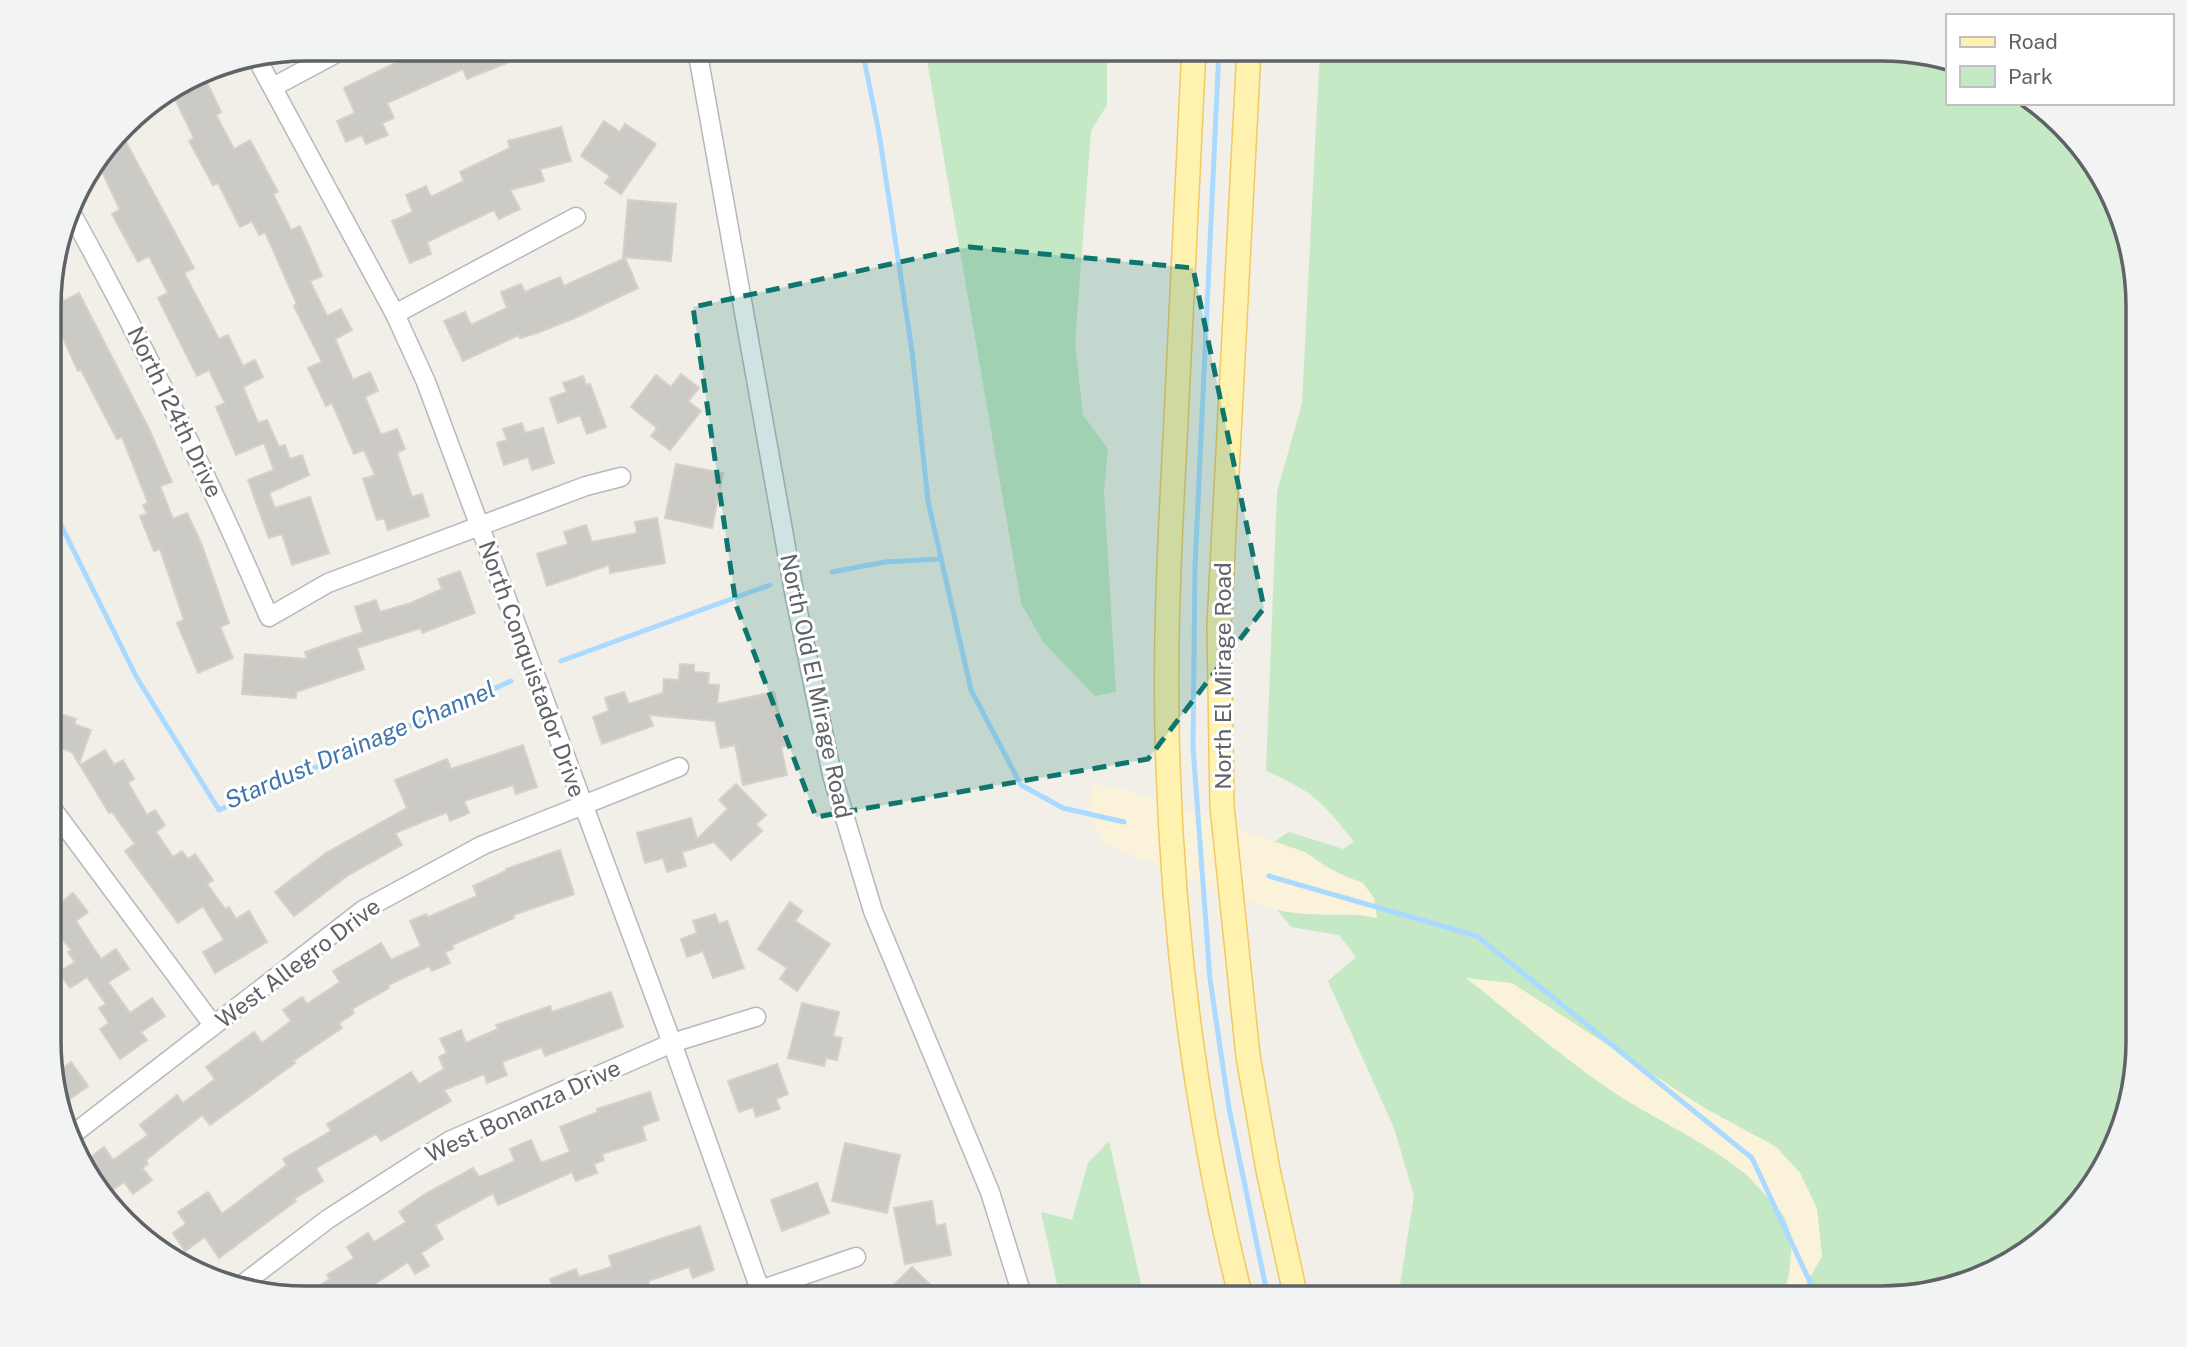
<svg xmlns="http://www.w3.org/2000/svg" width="2187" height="1347" viewBox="0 0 2187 1347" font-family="'Public Sans',sans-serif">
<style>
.green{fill:#c5e8c5}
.sand{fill:#fbf3d9}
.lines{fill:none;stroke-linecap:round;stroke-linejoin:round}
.stream{stroke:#aadaff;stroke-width:5}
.building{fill:#cccac5;stroke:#d6d1c6;stroke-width:2}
.minor-casing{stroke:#b5b8bc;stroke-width:21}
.major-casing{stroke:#f2c960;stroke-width:26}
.minor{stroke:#fff;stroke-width:18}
.major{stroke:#fff2af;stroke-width:23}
.marked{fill:#0f766e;fill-opacity:0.2;stroke:#0f766e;stroke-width:5;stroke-dasharray:14 9;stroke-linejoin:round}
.labels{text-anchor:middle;stroke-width:6;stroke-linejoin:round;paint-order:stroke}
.street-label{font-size:23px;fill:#5f6368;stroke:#fff}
.water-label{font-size:24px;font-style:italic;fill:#4174aa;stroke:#fff}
.rim{fill:none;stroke:#5f6368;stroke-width:3.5}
</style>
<rect width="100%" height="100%" fill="#f1efe8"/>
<g class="green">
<path d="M925,49H1107V105L1091,131L1075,344L1083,415L1108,449L1104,492L1116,692L1095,696L1043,642L1021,603Z"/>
<path d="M1320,49H1881L1947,58V103H2034L2104,178L2137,290V1057L2124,1123L2095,1183L2009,1264L1897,1297L1798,1298L1822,1256L1800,1173L1776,1147L1468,979L1607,1088L1738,1165L1784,1216L1792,1238L1789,1279L1783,1298H1398L1414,1196L1394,1128L1328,981L1356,957L1339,935L1291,927L1277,910L1328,915L1360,914L1377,918L1363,883C1331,872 1306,853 1274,842L1289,832L1343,849L1354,842C1323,802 1314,792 1266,771L1277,492L1302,403Z"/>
<path d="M1109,1141L1144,1298H1060L1041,1212L1072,1220L1088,1163Z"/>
</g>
<g class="sand">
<path d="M1093,784L1124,790L1305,852L1337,874L1363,883L1374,898L1377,918C1344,910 1308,919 1275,909C1218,892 1162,866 1107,845C1092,826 1085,808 1093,784Z"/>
<path d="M1466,978L1512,983L1706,1109L1776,1147L1800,1173L1817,1208L1822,1256L1798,1298H1783C1790,1273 1799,1237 1783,1214C1739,1152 1666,1129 1606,1087C1558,1054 1512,1014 1466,978Z"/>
</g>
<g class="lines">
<g class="stream">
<path d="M862,49L879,133L912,351L928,501L971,690L1021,785L1063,808L1124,822"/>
<path d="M1219,49L1195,567L1193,747L1210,979L1229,1108L1268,1298"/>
<path d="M51,505L137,678L219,810L511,681"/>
<path d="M832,572L885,562L939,559"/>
<path d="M561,661L770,585"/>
<path d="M1269,876L1477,936L1752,1158L1817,1297"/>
</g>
</g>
<g class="building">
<path d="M424,49L539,50L467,79L463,69L387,103L394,118L382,123L388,135L366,144L362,135L346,142L337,121L355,113L344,88Z"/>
<path d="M202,72L221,112L216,115L234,149L250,140L278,192L273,194L291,230L300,226L322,276L310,281L327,316L341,309L352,330L335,339L353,380L370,372L378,391L365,397L381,435L397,429L405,449L397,453L412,497L422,494L429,516L388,530L384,518L377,520L363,479L375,475L364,450L354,454L332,403L326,406L308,368L322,362L294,306L297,304L265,232L259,235L252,221L240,227L218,183L213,185L189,141L194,138L171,91Z"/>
<path d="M604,121L620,132L625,124L656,144L621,194L605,183L610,176L581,156Z"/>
<path d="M561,127L571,161L540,169L544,181L510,190L520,209L499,219L494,210L456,228L427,242L431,254L410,263L392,221L413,212L406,195L426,186L431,197L464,181L460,172L510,148L508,141Z"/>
<path d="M121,133L194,268L184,273L219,339L228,335L243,366L255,360L263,377L243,387L258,423L267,420L279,447L285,445L290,459L302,455L309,475L269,493L275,508L310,497L329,553L292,565L282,534L269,538L248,480L274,470L264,443L236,455L216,407L225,403L209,370L197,376L158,298L168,293L149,256L138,262L112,214L120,210L98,163Z"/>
<path d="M628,200L676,204L671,261L623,257Z"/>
<path d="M625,258L638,288L577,317L537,333L520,338L519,335L463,361L444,321L465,312L471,325L507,308L501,292L521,284L525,292L560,277L564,286Z"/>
<path d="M51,276L64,301L79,293L150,431L172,482L160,486L173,519L187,513L201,543L229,623L220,627L233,658L198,673L177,623L184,620L160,549L154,551L140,516L147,514L143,505L148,503L122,437L117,439L81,370L78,371L59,329L56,331L51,322Z"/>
<path d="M681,374L699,388L688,401L701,411L670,450L651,436L657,428L631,407L656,375L671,387Z"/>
<path d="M583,376L586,385L590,384L606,427L587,434L580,415L558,423L550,398L567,392L563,383Z"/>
<path d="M522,423L525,433L543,428L554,463L532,470L528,457L504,465L497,443L507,440L503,429Z"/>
<path d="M676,464L723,473L712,528L665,518Z"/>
<path d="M657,518L665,563L610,573L609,565L547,586L537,554L568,544L564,532L586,525L592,542L637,533L635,522Z"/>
<path d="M460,571L475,613L422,633L421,628L357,648L364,669L296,692V698L242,694L245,654L307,659L305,652L363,632L355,607L376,600L380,612L411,603L442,589L438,579Z"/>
<path d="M680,664L694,665V672L709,673L708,684L719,685L717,704L774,692L786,746L781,747L787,775L743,785L735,745L721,748L715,721L649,715L653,726L602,744L593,717L609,711L605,698L624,692L629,704L663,693L664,679L679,680Z"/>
<path d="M51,711L76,719L74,724L91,730L79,764L72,752L51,745Z"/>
<path d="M523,745L537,787L516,794L513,785L464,801L469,813L450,821L447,812L395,833L402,845L347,876L294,916L275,892L326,853L407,808L395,780L447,759L451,769Z"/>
<path d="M105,750L114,765L123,760L134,779L128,783L147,815L155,810L165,825L156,832L173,857L182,851L188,859L195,854L213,880L207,884L225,909L229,907L236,919L249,911L267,942L215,973L203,952L224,940L203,906L178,923L125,851L135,844L112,812L109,813L80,765Z"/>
<path d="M736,784L766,815L756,824L762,831L731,860L714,842L682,852L686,866L667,872L663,858L645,863L637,833L691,818L697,839L728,809L719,800Z"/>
<path d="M560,850L574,894L513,915L514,918L452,945L453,949L445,952L450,963L432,971L429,966L388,985L389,988L352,1009L354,1013L339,1023L342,1028L293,1061L295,1063L210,1125L202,1115L146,1160L148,1164L142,1168L152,1180L133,1194L124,1182L110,1192L86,1161L104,1147L113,1160L148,1135L140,1125L177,1095L183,1103L215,1079L206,1067L254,1032L262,1043L291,1021L283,1010L302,997L307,1004L340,982L333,971L381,943L391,960L421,946L410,921L426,914L428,917L477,896L473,886L506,871V869Z"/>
<path d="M73,893L88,912L76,921L101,959L116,949L129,969L108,982L130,1013L152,998L165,1016L141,1032L147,1040L120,1059L100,1029L109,1023L99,1008L106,1004L87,977L70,988L59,972L75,962L68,952L71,950L51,924V894L59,904Z"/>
<path d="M790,902L802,911L795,921L830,944L797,991L780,979L787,968L758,949Z"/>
<path d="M715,914L719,924L727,921L744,968L713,978L703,951L687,957L681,939L697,933L693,921Z"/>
<path d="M611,992L623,1027L545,1056L542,1047L502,1062L507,1075L487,1083L484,1074L444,1090L451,1101L381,1141L376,1134L316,1168L323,1181L294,1199L296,1201L219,1258L205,1237L185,1251L173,1233L186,1224L178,1212L208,1192L222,1214L287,1165L283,1159L331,1131L327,1124L411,1072L419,1084L444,1069L439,1057L447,1053L440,1039L461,1030L466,1043L498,1029L496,1025L550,1006L552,1012Z"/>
<path d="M802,1003L839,1012L833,1036L842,1038L837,1060L826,1058L824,1066L788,1058Z"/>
<path d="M51,1053L62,1069L71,1062L88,1086L62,1105L51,1074Z"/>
<path d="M777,1064L788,1094L776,1099L780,1109L756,1117L753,1107L739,1112L728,1081Z"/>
<path d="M650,1092L659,1120L642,1126L646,1140L602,1154L604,1160L594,1164L597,1173L576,1181L572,1172L498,1205L493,1193L435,1225L443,1239L421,1253L429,1266L415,1274L408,1262L353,1298L301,1297L330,1279L327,1275L354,1258L347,1247L368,1233L374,1242L406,1222L399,1212L425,1194L473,1168L479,1177L515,1161L510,1149L531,1140L541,1163L570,1152L560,1127L598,1112L597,1109Z"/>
<path d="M845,1143L900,1155L887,1213L832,1201Z"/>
<path d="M817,1183L829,1213L782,1231L771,1200Z"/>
<path d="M932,1201L936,1226L945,1224L951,1255L905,1264L894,1208Z"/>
<path d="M700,1226L714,1270L693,1278L689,1267L648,1281L651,1293L635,1298H557L550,1279L576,1269L579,1277L612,1267L609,1256Z"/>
<path d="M912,1267L944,1298H908L894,1285Z"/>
</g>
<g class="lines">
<g class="minor-casing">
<g id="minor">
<path d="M697,49L794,592L832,775L873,911L990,1192L1023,1298"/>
<path d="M257,59L395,314L426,382L672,1043L763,1298"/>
<path d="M273,87L344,49"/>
<path d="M70,211C144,344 209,478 269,617L328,583L586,486L621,477"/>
<path d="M395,314L576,217"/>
<path d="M51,807L213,1025"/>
<path d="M72,1135L363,910L483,845L679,767"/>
<path d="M239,1287L328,1219L449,1141L672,1043L756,1017"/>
<path d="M737,1298L856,1257"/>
</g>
</g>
<g class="major-casing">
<g id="major">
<path d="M1194,49C1187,179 1181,309 1175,440C1170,536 1165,633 1167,730C1171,921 1194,1112 1241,1298"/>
<path d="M1249,49L1219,626L1222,806L1248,1056L1268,1170L1296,1298"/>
</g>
</g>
<use href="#minor" class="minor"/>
<use href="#major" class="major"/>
</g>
<path class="marked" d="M969,247L1193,268L1264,608L1148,759L816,817L736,605L693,307Z"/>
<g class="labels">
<g class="street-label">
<text transform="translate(175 412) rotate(64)" y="8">North 124th Drive</text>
<text transform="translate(532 669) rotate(70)" y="8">North Conquistador Drive</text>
<text transform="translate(1223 676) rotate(-90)" y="8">North El Mirage Road</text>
<text transform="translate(816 686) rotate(78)" y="8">North Old El Mirage Road</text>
<text transform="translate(298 963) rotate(-37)" y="8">West Allegro Drive</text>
<text transform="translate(523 1111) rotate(-25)" y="8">West Bonanza Drive</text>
</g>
<g class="water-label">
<text transform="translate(360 745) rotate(-23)" y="8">Stardust Drainage Channel</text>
</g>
</g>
<path d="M0 0H2187V1347H0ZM306 61H1881A245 245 0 0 1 2126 306V1041A245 245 0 0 1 1881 1286H306A245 245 0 0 1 61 1041V306A245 245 0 0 1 306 61Z" fill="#f2f3f3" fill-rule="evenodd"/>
<path class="rim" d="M306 61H1881A245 245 0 0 1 2126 306V1041A245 245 0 0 1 1881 1286H306A245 245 0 0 1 61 1041V306A245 245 0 0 1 306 61Z"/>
<rect x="1946" y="14" width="228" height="91" fill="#ffffff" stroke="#bfc1c3" stroke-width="2"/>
<rect x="1960" y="37" width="35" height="10" fill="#fff2af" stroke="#bfc1c3" stroke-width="2"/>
<text x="2008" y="49" font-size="21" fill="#5f6368">Road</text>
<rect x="1960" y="66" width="35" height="21" fill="#c5e8c5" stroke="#bfc1c3" stroke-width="2"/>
<text x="2008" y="84" font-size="21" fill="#5f6368">Park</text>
</svg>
